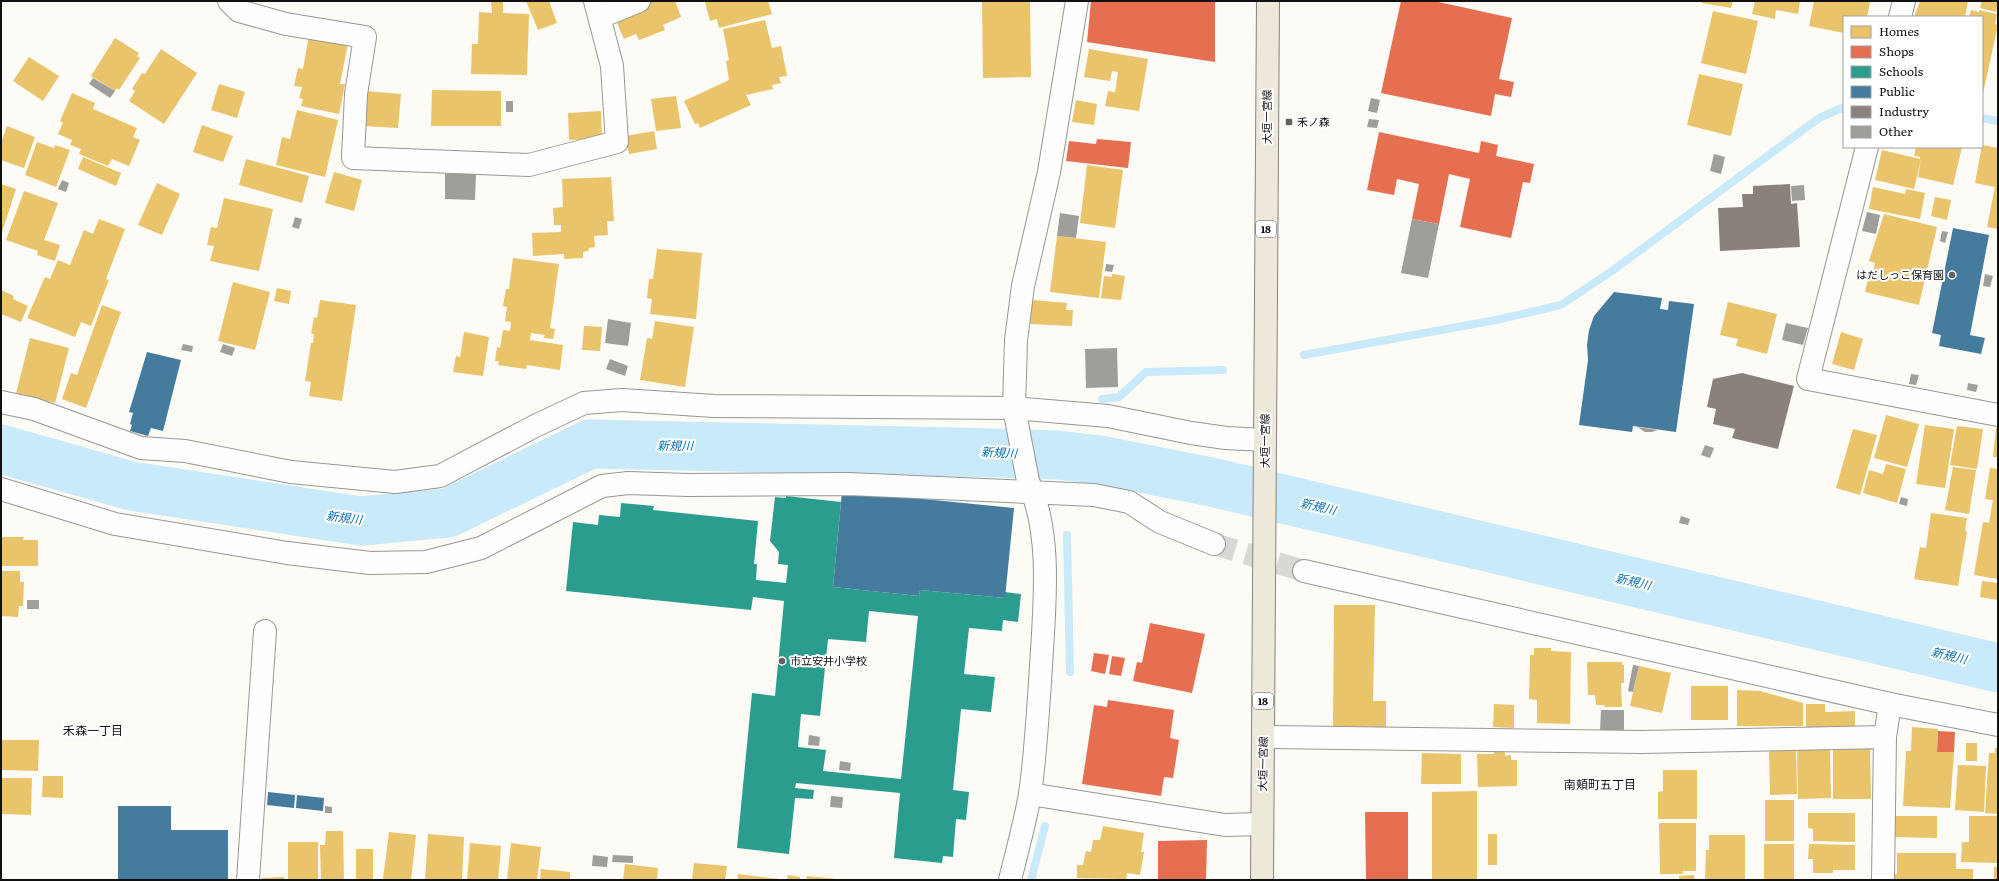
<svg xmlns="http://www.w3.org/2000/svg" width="1999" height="881" viewBox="0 0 1999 881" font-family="Literata,'Noto Sans JP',serif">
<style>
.homes{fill:#e9c46a}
.shops{fill:#e76f51}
.schools{fill:#2a9d8f;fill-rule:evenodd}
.public{fill:#457b9d}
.industry{fill:#8a817c}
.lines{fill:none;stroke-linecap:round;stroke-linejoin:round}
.stream{stroke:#c8eafb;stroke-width:8}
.river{stroke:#c8eafb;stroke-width:49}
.building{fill:#a09e9b}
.street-tunnel{stroke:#d9d8d4;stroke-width:22;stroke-dasharray:22 11;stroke-linecap:butt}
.street-casing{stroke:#969694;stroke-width:24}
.primary-casing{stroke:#848381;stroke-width:24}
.street{stroke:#fffefe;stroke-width:22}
.primary{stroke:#eee8da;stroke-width:22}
.poi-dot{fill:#636260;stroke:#fff;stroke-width:1.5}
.labels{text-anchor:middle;stroke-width:4;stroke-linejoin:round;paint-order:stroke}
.shield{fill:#fff;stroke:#585858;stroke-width:1}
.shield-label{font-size:10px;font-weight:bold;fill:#101010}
.street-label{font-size:11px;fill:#101010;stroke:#fff}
.poi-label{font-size:11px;fill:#101010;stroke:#fff;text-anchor:start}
.water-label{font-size:12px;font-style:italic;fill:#096fb2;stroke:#fff}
.neighbourhood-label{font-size:12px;fill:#101010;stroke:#fff}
</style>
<rect width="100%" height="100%" fill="#fcfbf6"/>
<g class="homes">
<path d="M491,1H503V13L529,14L527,75L471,74L472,44H478L479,12L492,13Z"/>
<path d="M526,1H549L557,23L538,30Z"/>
<path d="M649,1H675L681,17L663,25L665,30L639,40L636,34L624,39L614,16Z"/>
<path d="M711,1H768L772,14L719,28L717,19L710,21L705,2Z"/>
<path d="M982,1H1030L1031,77L983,78Z"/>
<path d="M1703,1H1733L1731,8L1702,3Z"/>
<path d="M1755,1H1800L1798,14L1776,10L1775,19L1752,14Z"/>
<path d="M1814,1H1864L1870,2L1867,17H1844V33L1809,26Z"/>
<path d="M1920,1H1968L1965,17H1914Z"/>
<path d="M1982,1H1998L1996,12L1980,8Z"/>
<path d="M1971,10L1979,12V10L1997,14L1995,24L1998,25L1983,93L1982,17H1969Z"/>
<path d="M1713,11L1758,21L1746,74L1701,63Z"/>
<path d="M765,20L772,48L781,46L787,76L779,77L781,83L772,85L773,89L746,95L751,105L700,128L698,123L695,124L684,101L729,80L726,61L729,60L723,29Z"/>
<path d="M309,35L348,43L340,84H345L339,114L301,106L303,99L299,98L302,87L294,86L298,68L303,69Z"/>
<path d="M115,38L139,53L137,56L140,58L119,90L117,88L115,91L91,76Z"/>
<path d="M161,49L197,73L164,124L129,101L135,91L132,89L142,73L145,74Z"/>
<path d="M1089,49L1148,59L1139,111L1105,106L1108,91L1115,92L1118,72L1112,71L1110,81L1084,77Z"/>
<path d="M29,57L59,76L43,101L13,81Z"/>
<path d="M1699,74L1743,84L1731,136L1687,125Z"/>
<path d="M219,84L245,92L237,118L211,110Z"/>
<path d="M432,90L501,91V126H431Z"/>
<path d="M366,91L401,94L398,128L363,126Z"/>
<path d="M72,93L95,103L93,109L137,128L133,137L140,140L129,166L112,159L108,166L79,154L81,149L70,145L72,140L58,134L63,123L60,121Z"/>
<path d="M676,96L681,128L656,131L651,99Z"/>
<path d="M1076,100L1097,104L1094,125L1072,122Z"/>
<path d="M297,110L338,120L325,177L276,165L282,137L290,139Z"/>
<path d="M601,111L602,139L569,140L568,113Z"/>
<path d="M202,125L233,136L223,162L193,152Z"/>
<path d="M7,126L35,137L24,168L1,160V143Z"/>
<path d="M654,131L657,149L629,154L626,136Z"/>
<path d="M37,142L54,148L55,145L70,150L56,187L25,175Z"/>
<path d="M1982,145L1998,148V229L1987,227L1995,187L1975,183Z"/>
<path d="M1916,147H1962L1953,185L1918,177L1921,159L1914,189L1875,180L1882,150L1920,159V157L1914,156Z"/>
<path d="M83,157L121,173L116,186L78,169Z"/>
<path d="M246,159L309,176L302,203L239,185Z"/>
<path d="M1087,165L1123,170L1115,228L1080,223Z"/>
<path d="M334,172L362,180L354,211L325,203Z"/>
<path d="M611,177L614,221H607L608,235L594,236L595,247L589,248L588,251L583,252V258L564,259V254L533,256L532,233L561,232V225H554L553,208L563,207L562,179Z"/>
<path d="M157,183L180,194L162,235L138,225Z"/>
<path d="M1,184L16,189L1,235Z"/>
<path d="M1873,187L1905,194L1906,189L1925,193L1920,219L1869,209Z"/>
<path d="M24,191L58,203L44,240L60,245L55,261L37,255L38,251L6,240Z"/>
<path d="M1935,197L1951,200L1947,220L1931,216Z"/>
<path d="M224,198L273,209L259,271L210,261L214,246L207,245L211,227L217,228Z"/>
<path d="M1884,214L1937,227L1919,305L1865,292L1869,274L1872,275L1875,263L1869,261Z"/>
<path d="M99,219L125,229L106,279L109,280L91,326L81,322L75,337L27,318L45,277L50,279L58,260L70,265L84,230L93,234Z"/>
<path d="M1057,236L1106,242L1099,298L1050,292Z"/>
<path d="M657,249L702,253L696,319L650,314L652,299L647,298L649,279H653Z"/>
<path d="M513,258L559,264L550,328L555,329L553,339L544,338L545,335L531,333L530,340L563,345L560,370L527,365L526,369L498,365L499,361H495L497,347L500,348L503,330L510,331L511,322L505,321L507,307L503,306L506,289H509Z"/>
<path d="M1112,274L1125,276L1121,300L1101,298L1104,276L1112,277Z"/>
<path d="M233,282L270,292L255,350L218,341Z"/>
<path d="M277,288L291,291L289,304L274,301Z"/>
<path d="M1,290L14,296L13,299L28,306L21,322L1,314Z"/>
<path d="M320,300L356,305L342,401L309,396L311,382L305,381L311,343H313L314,334H311L314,317L317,318Z"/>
<path d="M1032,300L1067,303L1066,310H1073L1072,326L1030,324Z"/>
<path d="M1728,302L1777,314L1767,354L1736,346L1738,339L1720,335Z"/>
<path d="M102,305L121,312L86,408L62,399L71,373L77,375Z"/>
<path d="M655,321L694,327L685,387L640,380L647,338L652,339Z"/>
<path d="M584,326L602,327L600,351L582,350Z"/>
<path d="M464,332L489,337L483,376L453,372L456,356L460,357Z"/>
<path d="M1841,332L1863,339L1854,370L1832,364Z"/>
<path d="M30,338L69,348L55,403L16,394Z"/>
<path d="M1886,415L1919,424L1907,467L1874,458Z"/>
<path d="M1925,425L1954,429L1945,488L1916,484Z"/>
<path d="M1957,426L1983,429L1977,469L1950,465Z"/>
<path d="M1996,428L1998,429V457H1993Z"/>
<path d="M1853,429L1877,435L1860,495L1836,488Z"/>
<path d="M1886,464L1906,469L1897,503L1863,493L1869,470L1883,474Z"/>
<path d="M1953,467L1976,470L1969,514L1945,510Z"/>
<path d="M1990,468L1998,469V579L1974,575L1983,522L1989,523L1993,500L1985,499Z"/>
<path d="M1931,513L1967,518L1965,531L1967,532L1958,586L1914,579L1920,547L1926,548Z"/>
<path d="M1,537H24L23,540H38V566H1Z"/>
<path d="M1,571H20V582H24L23,606H19L18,617L1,616Z"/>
<path d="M1982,581L1998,583V600L1980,597Z"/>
<path d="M1334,605H1375L1373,701H1386V727L1333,726Z"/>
<path d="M1534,648H1551V651L1571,652L1570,724L1537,723V700L1529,699L1530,655H1534Z"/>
<path d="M1587,662H1622V665H1624V683H1621L1622,707H1604L1605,705H1596L1595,695H1588Z"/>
<path d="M1639,666L1671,673L1662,713L1630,706Z"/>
<rect x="1691" y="686" width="37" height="34"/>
<path d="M1737,690L1760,691L1803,703V726H1737Z"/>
<path d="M1494,704L1514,705V728L1493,727Z"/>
<path d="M1806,704H1825V712L1855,711V730L1806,731Z"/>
<path d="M1912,727L1938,729L1937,752H1954L1950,808L1903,806L1906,751H1911Z"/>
<path d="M1,740H39L38,771L1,770Z"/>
<rect x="1966" y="743" width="11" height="18"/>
<path d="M1995,748H1998V814L1985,813L1989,753H1995Z"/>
<path d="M1769,749H1796L1797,794L1770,795Z"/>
<path d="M1830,749L1831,798L1798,799L1797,750Z"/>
<path d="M1870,749L1871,799H1833V750Z"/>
<path d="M1494,751H1505V756L1511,755V760H1517V786L1478,787L1477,754H1494Z"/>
<path d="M1422,753L1461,754V784H1421Z"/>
<path d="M1958,765L1986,766L1984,812L1955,810Z"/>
<path d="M1663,770H1697V819H1658V792L1663,791Z"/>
<path d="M43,776H63V798L42,797Z"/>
<path d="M1,778H32L31,815L1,814Z"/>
<path d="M1477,791V880H1432V792Z"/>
<rect x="1765" y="800" width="29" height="41"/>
<path d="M1808,813H1855V842L1813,841V829L1808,828Z"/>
<path d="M1895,816H1937V838L1894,837Z"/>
<path d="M1969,816H1998V863L1961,862L1962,842H1969Z"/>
<path d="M1659,823H1696V871H1683V874H1660Z"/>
<path d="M1103,826L1144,833L1141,852H1144L1140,875L1127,873L1126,879L1077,878V865H1083L1086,851L1091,852L1093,840H1100Z"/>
<path d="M326,831H343L344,880H321L320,845H325Z"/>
<path d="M389,832L416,835L411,880L383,879Z"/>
<path d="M428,834L464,837L462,880H425Z"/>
<rect x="1488" y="834" width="9" height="31"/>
<path d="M1709,835H1745V880H1705L1706,850H1709Z"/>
<rect x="288" y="842" width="30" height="38"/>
<path d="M470,843L501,846L498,880H467Z"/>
<path d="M511,843L541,847L537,880H507Z"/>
<rect x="1764" y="844" width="30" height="36"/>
<path d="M1809,844L1855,845V870H1833V873H1813V859H1808Z"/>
<rect x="356" y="849" width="17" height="31"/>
<path d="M1897,853H1956V869H1973V880H1893V874H1897Z"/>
<path d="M694,863L727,866L725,880H692Z"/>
<path d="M625,864L658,868L657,880H623Z"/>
<rect x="1994" y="867" width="4" height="13"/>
<path d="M541,869L570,872V880H540Z"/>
<path d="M738,874L779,879V880H738Z"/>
<path d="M788,875L800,877V880H787Z"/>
<path d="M1694,875V880H1679V876Z"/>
<path d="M807,876L837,879V880H806Z"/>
<path d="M284,877V880H262V878Z"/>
</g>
<g class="shops">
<path d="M1091,1H1215V62L1087,42Z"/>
<path d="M1401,1H1434L1512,18L1499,79L1514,82L1511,97L1495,94L1491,116L1381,93Z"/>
<path d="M1379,132L1479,153L1481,141L1498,145L1496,156L1534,164L1530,183L1523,182L1511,238L1460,227L1470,179L1449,174L1439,224L1412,219L1419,184L1397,179L1394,195L1367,190Z"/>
<path d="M1097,139L1131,142L1128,168L1066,161L1069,141L1096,144Z"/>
<path d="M1150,623L1205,634L1192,693L1133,681L1137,662L1142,663Z"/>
<path d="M1094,653L1109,655L1105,674L1091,671Z"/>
<path d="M1112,656L1125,658L1121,676L1109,674Z"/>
<path d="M1108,700L1174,710L1170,738L1179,740L1173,778L1164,777L1161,796L1082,784L1094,705L1107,707Z"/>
<path d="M1938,731L1955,732L1954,752H1937Z"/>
<path d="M1365,812H1408V880H1366Z"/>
<path d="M1207,840L1206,880H1158V841Z"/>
</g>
<path class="schools" d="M786,496L841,502L833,587L919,596L920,590L1005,598V592L1021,594L1018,622L1003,620L1002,631L969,628L964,674L995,677L991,712L961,709L953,790L969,792L966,820L956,819L953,857L943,856L942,863L894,858L900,793L796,783L795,788L814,790L813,799L795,798L789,854L737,848L752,693L775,696L784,601L753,597L751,610L566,591L573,522L598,525L599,515L620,517L621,503L654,506L653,510L758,521L754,564H757L756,580L786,583L788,565L778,564L779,552L770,541L775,497L786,498ZM869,611L918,616L901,779L823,771L826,750L798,747L801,714L820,716L828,639L866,642Z"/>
<g class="public">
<path d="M1953,228L1989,235L1970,335L1985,338L1981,354L1939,346L1941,335L1932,333Z"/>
<path d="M1614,292L1662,298L1660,309L1668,310L1669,301L1694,304L1676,432L1633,426L1632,432L1579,425L1588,360L1587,345L1589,330L1594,316Z"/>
<path d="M147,352L181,360L163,431L151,428L148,436L130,431L132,425L130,424L133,413L129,412Z"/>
<path d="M842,491L1014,508L1005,598L920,590L919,596L833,587Z"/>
<path d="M268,792L295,795L294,808L267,805Z"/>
<path d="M297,795L324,798L323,811L296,808Z"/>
<path d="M118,806H171V830H228V880H118Z"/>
</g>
<g class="industry">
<path d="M1790,184L1791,204L1797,203L1800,247L1720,251L1718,208L1743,207L1742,194H1753V186Z"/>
<path d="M1742,373L1794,386L1778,449L1732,438L1735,429L1713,424L1716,409L1707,407L1713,379Z"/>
</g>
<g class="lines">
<g class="stream">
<path d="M1982,118L1998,121"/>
<path d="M1304,355L1496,320L1561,305L1612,271L1819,118L1844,107"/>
<path d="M1102,399L1119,397L1146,372L1223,370"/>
<path d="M1067,535L1070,672"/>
<path d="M1031,880L1045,826"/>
</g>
<path class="river" d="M1,449L131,486L361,521L448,513L590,444L1000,453L1057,455L1100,460L1211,482L1998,668"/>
</g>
<g class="building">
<path d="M93,78L115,91L110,98L89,84Z"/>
<path d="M1371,98L1380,100L1377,113L1368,111Z"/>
<rect x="506" y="101" width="7" height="11"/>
<path d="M1369,119L1379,120L1377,128L1367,127Z"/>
<path d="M1714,154L1725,157L1721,174L1710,171Z"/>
<path d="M445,174H476L475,200L445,199Z"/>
<path d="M62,180L69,183L66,192L58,189Z"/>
<path d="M1804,185L1805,200L1792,201L1791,186Z"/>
<path d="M1867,212L1880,215L1876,234L1862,231Z"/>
<path d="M1060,213L1079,216L1076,238L1057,236Z"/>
<path d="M295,217L302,219L299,229L292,227Z"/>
<path d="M1412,219L1439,224L1428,278L1401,273Z"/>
<path d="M1942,231L1948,232L1945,243L1940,241Z"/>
<path d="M1106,264L1114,265L1112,272L1105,271Z"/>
<path d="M1985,274L1993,276L1990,287L1983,286Z"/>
<path d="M608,319L631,323L628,346L605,343Z"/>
<path d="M1786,323L1808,328L1803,345L1782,340Z"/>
<path d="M183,344L193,346L192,352L181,350Z"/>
<path d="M223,344L235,348L232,356L220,352Z"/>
<path d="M1117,348L1118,387L1086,388L1085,349Z"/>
<path d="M610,359L628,366L625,376L606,369Z"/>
<path d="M1911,374L1919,375L1916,385L1909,384Z"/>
<path d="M1968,383L1978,385L1976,392L1967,390Z"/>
<path d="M1637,427L1658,430L1652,432H1645Z"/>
<path d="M1705,445L1714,448L1710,458L1701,455Z"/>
<path d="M1901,497L1908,499L1907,506L1899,504Z"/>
<path d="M1681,516L1690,519L1688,525L1679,523Z"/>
<rect x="27" y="600" width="12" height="9"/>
<path d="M1633,665L1639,666L1633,692L1628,691Z"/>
<path d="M1601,710H1624V730H1600Z"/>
<path d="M809,735L820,737L819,746L808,745Z"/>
<path d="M840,761L851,763L850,771L839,770Z"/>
<path d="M831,796L843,797L842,808L830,807Z"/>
<path d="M325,806L332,807V813H325Z"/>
<path d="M593,855L608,857L607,867L592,866Z"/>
<path d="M613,855L633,856V863L612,862Z"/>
</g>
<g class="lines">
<path class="street-tunnel" d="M1214,544L1304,571"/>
<g class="street-casing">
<g id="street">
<path d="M229,1L239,11L286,24L365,37L356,94L353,158L529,165L617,142L612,66L595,1"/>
<path d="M600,17L639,1"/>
<path d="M1900,17L1904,1"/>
<path d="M1867,147L1808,379L1998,415"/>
<path d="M1,402L34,409L141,448L185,451L291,472L395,482L440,476L535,426L584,403L622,400L714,406L1014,408L1108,416L1191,433L1226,438L1265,440"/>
<path d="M1,489L115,524L287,553L370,563L426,562L481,548L602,486L628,483L688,485L848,484L1094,495L1129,502L1160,522L1214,544"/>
<path d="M1304,571L1890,704"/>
<path d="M1263,737L1642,742L1885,737L1883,880"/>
<path d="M1885,737L1890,704L1998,725"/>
<path d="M1030,794L1225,825L1262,824"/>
<path d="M248,880L265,631"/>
<path d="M1010,880C1017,851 1025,823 1030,794C1036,752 1038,709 1041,667C1044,609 1053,535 1028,481L1014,408L1016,340L1023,286L1049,172L1077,1"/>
</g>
</g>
<g class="primary-casing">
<path id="primary" d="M1262,880L1268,1"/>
</g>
<use href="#street" class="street"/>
<use href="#primary" class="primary"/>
</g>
<g class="poi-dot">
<rect x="1285" y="118" width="8" height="8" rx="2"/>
<circle cx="1952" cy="275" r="4"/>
<circle cx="782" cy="661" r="4"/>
</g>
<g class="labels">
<g class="shield">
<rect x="1256" y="221" width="20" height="16" rx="3"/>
<rect x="1253" y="693" width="20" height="16" rx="3"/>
</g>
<g class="shield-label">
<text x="1266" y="233">18</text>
<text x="1263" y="705">18</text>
</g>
<g class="street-label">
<text transform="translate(1267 117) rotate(-90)" y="4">大垣一宮線</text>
<text transform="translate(1265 441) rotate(-90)" y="4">大垣一宮線</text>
<text transform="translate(1263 764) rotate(-89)" y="4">大垣一宮線</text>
</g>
<g class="poi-label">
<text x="1297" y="126">禾ノ森</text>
<text x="1944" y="279" text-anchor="end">はだしっこ保育園</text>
<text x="790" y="665">市立安井小学校</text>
</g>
<g class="water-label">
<text transform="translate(675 446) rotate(1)" y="4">新規川</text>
<text transform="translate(999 453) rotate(3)" y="4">新規川</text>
<text transform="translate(1318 507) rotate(13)" y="4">新規川</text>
<text transform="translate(344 518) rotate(7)" y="4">新規川</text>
<text transform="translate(1633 582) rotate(13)" y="4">新規川</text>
<text transform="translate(1949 656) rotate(13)" y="4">新規川</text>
</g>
<g class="neighbourhood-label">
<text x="93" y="735">禾森一丁目</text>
<text x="1600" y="789">南頬町五丁目</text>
</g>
</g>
<rect width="1999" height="881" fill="none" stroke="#101010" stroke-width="4"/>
<rect x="1843" y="16" width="140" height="132" fill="#ffffff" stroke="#9f9f9f"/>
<rect x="1851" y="26" width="20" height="12" fill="#e9c46a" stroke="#9f9f9f"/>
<text x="1879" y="36" font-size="12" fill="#101010">Homes</text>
<rect x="1851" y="46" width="20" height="12" fill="#e76f51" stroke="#9f9f9f"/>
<text x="1879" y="56" font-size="12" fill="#101010">Shops</text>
<rect x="1851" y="66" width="20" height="12" fill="#2a9d8f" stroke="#9f9f9f"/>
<text x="1879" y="76" font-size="12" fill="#101010">Schools</text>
<rect x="1851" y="86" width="20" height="12" fill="#457b9d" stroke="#9f9f9f"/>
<text x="1879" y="96" font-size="12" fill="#101010">Public</text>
<rect x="1851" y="106" width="20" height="12" fill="#8a817c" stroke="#9f9f9f"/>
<text x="1879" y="116" font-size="12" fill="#101010">Industry</text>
<rect x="1851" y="126" width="20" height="12" fill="#a09e9b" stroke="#9f9f9f"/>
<text x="1879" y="136" font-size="12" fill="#101010">Other</text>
</svg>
